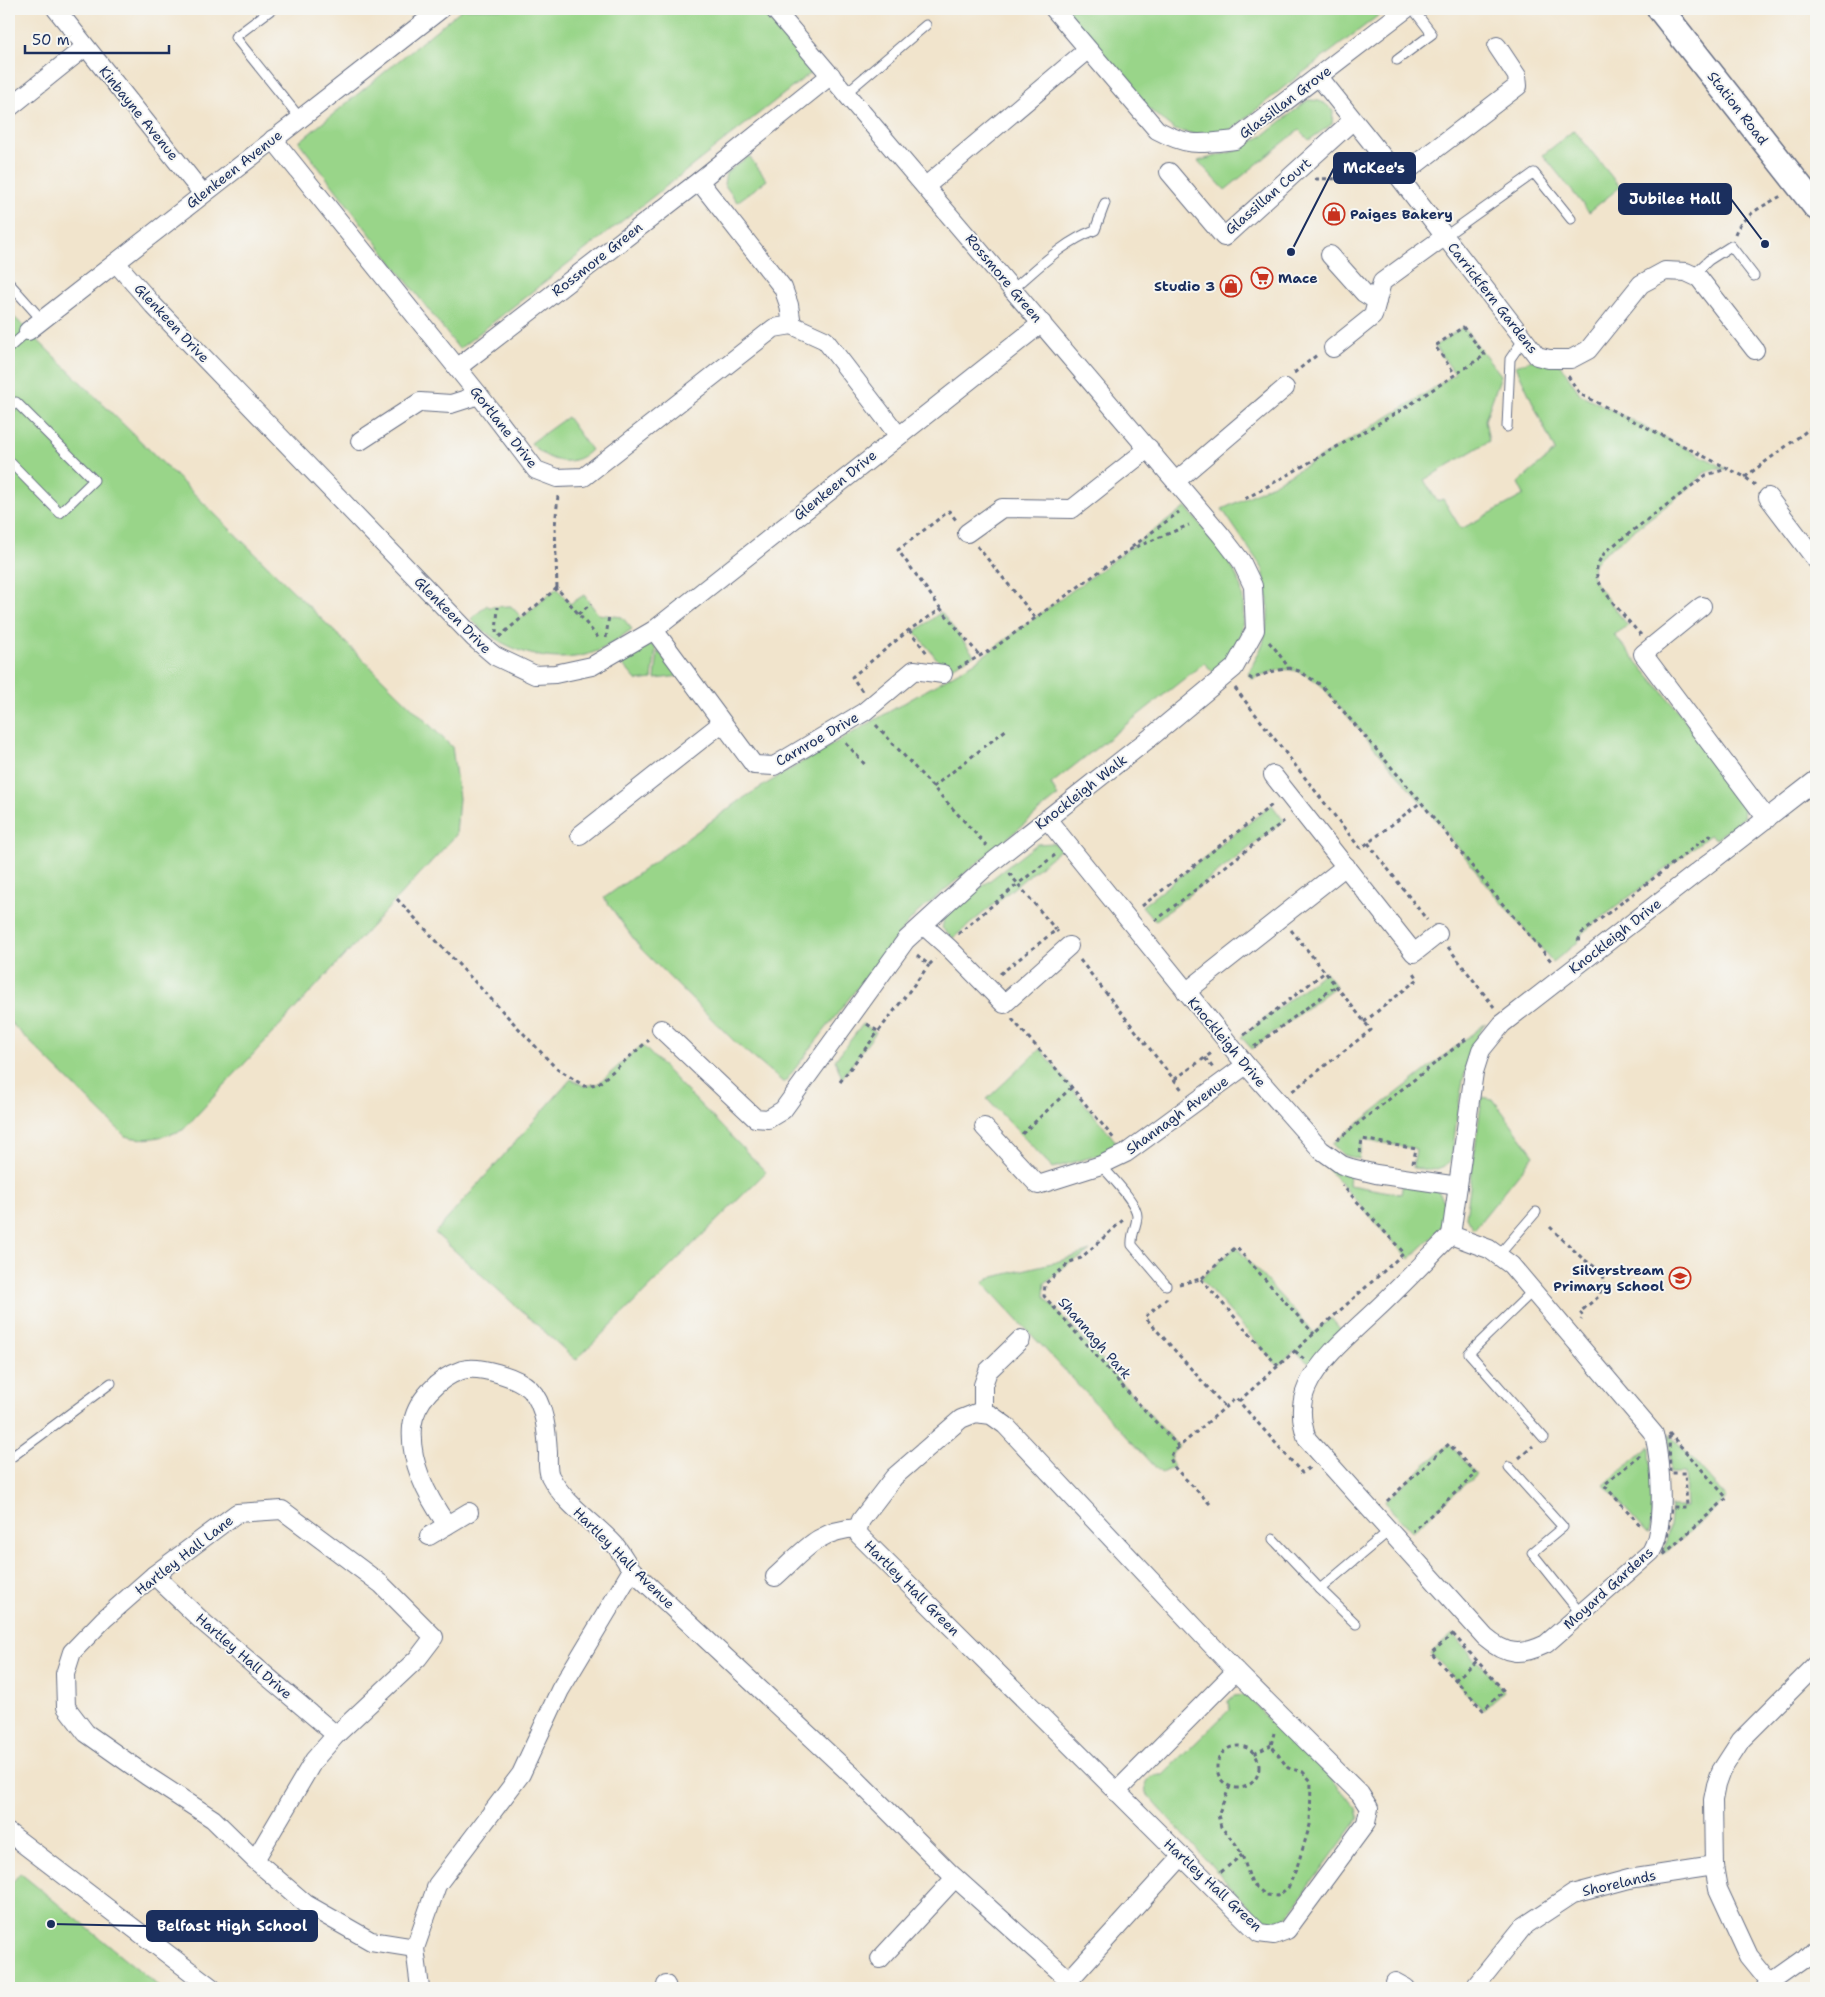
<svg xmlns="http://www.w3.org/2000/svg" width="1825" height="1997" viewBox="0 0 1825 1997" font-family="'Shantell Sans',sans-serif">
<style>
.green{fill:#99d589;stroke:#5a8274}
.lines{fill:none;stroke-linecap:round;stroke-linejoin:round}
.lane-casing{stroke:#666e84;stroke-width:11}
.street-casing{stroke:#666e84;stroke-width:20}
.secondary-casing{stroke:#666e84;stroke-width:28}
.path{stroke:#666e84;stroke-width:3;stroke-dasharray:4 4;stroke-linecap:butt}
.lane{stroke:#fff;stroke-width:9}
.street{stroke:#fff;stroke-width:18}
.secondary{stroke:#fff;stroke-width:25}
.labels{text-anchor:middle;stroke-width:4;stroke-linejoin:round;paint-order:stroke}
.street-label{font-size:14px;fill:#1b2f5e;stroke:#f6f6f2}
.poi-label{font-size:14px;font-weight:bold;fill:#1b2f5e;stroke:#f6f6f2;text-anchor:start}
.leader{fill:none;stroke:#1b2f5e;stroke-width:2}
.callout-dot{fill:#1b2f5e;stroke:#f6f6f2;stroke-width:2}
.callout{fill:#1b2f5e;stroke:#1b2f5e;stroke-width:2}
.callout-label{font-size:15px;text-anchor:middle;font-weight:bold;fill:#fff}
</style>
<rect width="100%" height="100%" fill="#f6f6f2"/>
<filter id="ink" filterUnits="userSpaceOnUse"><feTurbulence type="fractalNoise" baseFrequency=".02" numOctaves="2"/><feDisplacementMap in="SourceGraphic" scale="10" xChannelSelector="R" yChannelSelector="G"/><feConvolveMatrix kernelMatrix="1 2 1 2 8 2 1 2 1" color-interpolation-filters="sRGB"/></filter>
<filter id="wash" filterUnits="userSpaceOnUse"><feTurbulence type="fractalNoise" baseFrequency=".0096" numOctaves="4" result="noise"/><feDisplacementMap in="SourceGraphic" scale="20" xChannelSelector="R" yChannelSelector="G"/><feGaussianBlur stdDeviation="1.12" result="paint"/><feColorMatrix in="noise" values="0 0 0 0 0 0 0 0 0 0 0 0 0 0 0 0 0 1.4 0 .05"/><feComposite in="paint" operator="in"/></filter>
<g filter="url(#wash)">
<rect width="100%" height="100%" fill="#f1e4cc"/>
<g class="green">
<path d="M462,9H760L813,71L459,349L299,142Z"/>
<path d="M1065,9H1387L1284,87L1230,131L1204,136L1175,130L1149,109Z"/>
<path d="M1308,100C1319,100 1325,102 1333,111L1332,124L1309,140L1299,130L1225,190L1198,161L1235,151L1264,135Z"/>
<path d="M1574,130L1620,187L1589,212L1543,155Z"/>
<path d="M749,156L767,180L737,202L724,184L726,173Z"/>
<path d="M9,312L452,747L459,798L456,835L183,1130C163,1137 146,1142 125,1136L9,1021Z"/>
<path d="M1463,327L1501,375L1485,420L1489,441L1424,480L1437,501L1443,499L1461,529L1524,495L1518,483L1555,451L1516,366L1535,359L1561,365L1580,394L1727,469H1715L1704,473L1692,486L1603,554C1594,562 1590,569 1594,581L1628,626L1614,635L1673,704L1745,800L1743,818L1716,839L1710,835L1582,933L1578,942L1553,962L1494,894L1439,823L1321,685C1293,664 1283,667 1252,679L1248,674L1263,644L1268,619V600L1263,569L1222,509C1254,495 1284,478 1314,461C1362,433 1409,405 1455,374L1435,346Z"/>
<path d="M567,417L591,450C572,469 547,462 531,443Z"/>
<path d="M1186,507C1203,529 1227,554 1238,579C1247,602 1245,636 1231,657C1227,663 1220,668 1214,673L1204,663L1051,784L1058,796L917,913L898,935L784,1083L737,1044L641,949L604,898L745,797L804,761L975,662Z"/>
<path d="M557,588L570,604L584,595L598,614L622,617L632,629C619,638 607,648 592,653C549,667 501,650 471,619L487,605L489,607L511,606L522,618Z"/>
<path d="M941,612L974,655L946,670L915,632Z"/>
<path d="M651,644L656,649L652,679L637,681L622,664Z"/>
<path d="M658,651L680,676L655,679Z"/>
<path d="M1272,805L1284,821L1155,921L1142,906Z"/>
<path d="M1054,843L1061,849L953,938L942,928L945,915L1037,844Z"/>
<path d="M1325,972L1336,986L1252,1049L1241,1037Z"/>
<path d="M1486,1023C1460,1058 1458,1118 1451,1161C1438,1172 1429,1170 1413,1168L1416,1149L1362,1139L1359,1159L1344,1155L1332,1144Z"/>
<path d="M863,1024L876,1032L842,1078L835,1060Z"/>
<path d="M642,1045L766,1172L576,1360L435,1233L571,1079L584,1086L598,1084Z"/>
<path d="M1040,1049L1117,1143L1099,1155L1053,1168L987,1099Z"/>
<path d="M1482,1097L1493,1099L1534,1155L1475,1228L1472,1227L1466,1217Z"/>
<path d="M1316,1156L1350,1175L1349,1185L1401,1194L1403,1183L1438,1191C1460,1220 1429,1239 1409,1259Z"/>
<path d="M1236,1247L1314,1333L1331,1318L1341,1330V1335L1311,1362L1306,1361L1295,1351L1278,1366L1201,1279Z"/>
<path d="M1090,1251L1081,1258L1070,1262L1045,1283L1044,1296L1179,1447L1173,1452L1170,1458L1174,1467L1161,1473L983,1283L989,1278L1056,1262Z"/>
<path d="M1669,1433L1727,1498L1663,1555L1668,1533L1671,1507H1687L1685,1473H1670Z"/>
<path d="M1449,1444L1476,1474L1412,1532L1384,1502Z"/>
<path d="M1650,1446L1652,1523L1648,1534L1604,1485Z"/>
<path d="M1453,1634L1504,1691L1483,1710L1431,1653Z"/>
<path d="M1243,1695L1250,1697L1268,1720L1282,1725L1357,1808L1359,1818L1281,1925L1269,1926L1263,1923L1146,1793C1144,1780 1151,1774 1163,1775L1229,1710L1228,1701L1234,1696Z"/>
<path d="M20,1873L161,1988H9V1887Z"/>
</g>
</g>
<g filter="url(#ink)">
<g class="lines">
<g class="lane-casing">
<g id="lane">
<path d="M272,9L235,37L300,118"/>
<path d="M1397,60L1432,34L1413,9"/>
<path d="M846,93L926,25"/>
<path d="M1444,237L1534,173L1571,219"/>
<path d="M1693,275L1709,260L1731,246L1754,276"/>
<path d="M9,283L42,320"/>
<path d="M1013,289C1039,267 1063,242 1095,230L1105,203"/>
<path d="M9,348L28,331"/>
<path d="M9,409L16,402L94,480L60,513L9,461"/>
<path d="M1507,427L1510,359L1523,340"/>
<path d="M1101,1165C1111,1177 1138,1203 1137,1217C1136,1228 1131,1234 1132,1245L1166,1285"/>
<path d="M1498,1256L1536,1212"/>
<path d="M1534,1290L1469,1353L1544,1438"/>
<path d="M9,1459L111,1383"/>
<path d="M1509,1467L1563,1527L1532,1553L1581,1614"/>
<path d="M1273,1539L1320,1589L1389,1531"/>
<path d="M1320,1589L1356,1624"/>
</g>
</g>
<g class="street-casing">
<g id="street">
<path d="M56,9L203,194"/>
<path d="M1054,9L1157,130C1189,147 1199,144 1235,140L1406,9"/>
<path d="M1319,77L1399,177L1537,356L1549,359H1571L1588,350L1641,284L1665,271L1686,272L1699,278L1755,350"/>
<path d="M9,108L85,47"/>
<path d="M273,139L479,395L536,470L557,478L584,477L774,328L792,325L825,340L898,435"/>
<path d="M1169,172L1224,237L1352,121"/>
<path d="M1399,177L1518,86L1517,76L1497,46"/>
<path d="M699,181L783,288L789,305L792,325"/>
<path d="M926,186L1087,50"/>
<path d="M1330,255L1364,293L1377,301"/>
<path d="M116,263L153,305L475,639L495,656L535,675L555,674L592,666L654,630L1042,323"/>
<path d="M28,331L441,9"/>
<path d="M1333,348L1373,316L1382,282L1444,237"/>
<path d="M457,368L699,181L831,75"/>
<path d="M360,441L420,402L451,404L479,395"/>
<path d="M1176,481L1285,388"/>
<path d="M1768,497L1816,560"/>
<path d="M967,533L1002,508L1072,509L1149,448"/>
<path d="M1702,606L1643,654L1767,819"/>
<path d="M654,630L754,765L774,766L864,712L914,670L943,674"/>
<path d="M1273,775L1414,953L1438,934"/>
<path d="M1047,819L1246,1065L1321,1150L1342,1165L1351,1168L1376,1174L1458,1186"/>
<path d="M580,835L722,723"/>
<path d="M923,925L949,948L1004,1004L1069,946"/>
<path d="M1186,992L1346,866"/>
<path d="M661,1029L755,1118L768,1119L783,1110L906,940L986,867L1151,737L1234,668L1255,630L1253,586L1241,561L1221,535L774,9"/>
<path d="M984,1127L1038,1185L1101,1165L1126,1153L1246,1065"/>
<path d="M1451,1235L1489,1249L1511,1265L1654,1434C1661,1463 1666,1526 1651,1552L1546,1644C1521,1656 1506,1655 1485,1637L1307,1439C1301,1422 1299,1405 1307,1387C1319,1359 1358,1327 1381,1305C1405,1282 1428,1258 1451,1235Z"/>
<path d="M1451,1235L1474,1072L1481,1050L1502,1024L1816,780"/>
<path d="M976,1413L991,1415L1005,1425L1236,1671L1360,1794L1369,1808L1366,1823L1287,1930L1274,1935L1259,1933L859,1535L858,1528L861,1520L894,1477L961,1419Z"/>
<path d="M983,1414V1385L988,1371L1021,1339"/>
<path d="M447,1525C428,1498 409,1462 412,1427C415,1401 438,1378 462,1370C479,1365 517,1377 530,1389C545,1404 547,1433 548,1453C548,1460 547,1469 550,1476C565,1505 593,1521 615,1545C621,1552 626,1562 632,1570L856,1779L951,1874L1068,1979"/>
<path d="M429,1536L469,1512"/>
<path d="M154,1575L203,1622L336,1735"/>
<path d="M775,1577C804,1551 817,1530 858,1528"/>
<path d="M1116,1792L1236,1671"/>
<path d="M9,1833L212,1988"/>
<path d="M255,1860L314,1760L336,1735L418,1658L434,1637L381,1584L282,1510L237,1513L154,1575L104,1619L72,1652L65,1674L66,1707L86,1733L147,1776L213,1819L255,1860L306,1904L371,1941L415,1948L420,1988"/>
<path d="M415,1948L437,1885L521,1774L560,1690L632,1570"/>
<path d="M880,1959L955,1878"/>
<path d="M1395,1982L1406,1988"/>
<path d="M1771,1983L1749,1956L1718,1889L1714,1866L1713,1800L1716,1785L1721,1771L1741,1740L1816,1665"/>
<path d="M666,1985L667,1988"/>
<path d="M1062,1988L1181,1857"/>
<path d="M1474,1988L1523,1927L1573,1894L1629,1879L1714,1866"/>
<path d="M1765,1988L1803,1961L1816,1948"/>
</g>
</g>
<g class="secondary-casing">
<path id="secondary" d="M1660,9L1816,207"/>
</g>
<g class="path">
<path d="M1315,179L1376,178"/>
<path d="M1735,234C1741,216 1765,205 1781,196"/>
<path d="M1294,373L1317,355"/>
<path d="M1568,376L1580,394L1745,477L1755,485"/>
<path d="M1745,477L1816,424"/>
<path d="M1245,499L1400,411L1485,355L1463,327L1435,346L1455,374"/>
<path d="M977,546L1035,617"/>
<path d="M1132,547L1179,512"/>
<path d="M557,588L555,526L558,496"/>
<path d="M941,609L898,550L949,511L956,520"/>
<path d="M578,614L591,604"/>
<path d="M909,630L927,653"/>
<path d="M496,633L498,607"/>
<path d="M1641,635C1631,624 1598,588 1597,576C1595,566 1600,559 1606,551L1706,475L1727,469"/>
<path d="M499,637L557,588L600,640"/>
<path d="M606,638L609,615"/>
<path d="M1269,642L1276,650L1289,668L1299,671L1321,685L1421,802L1494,894L1552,962"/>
<path d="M958,668L994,648L1129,550L1189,525"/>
<path d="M1249,677L1252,679L1270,672L1289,668"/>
<path d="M1235,688L1359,847L1361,848L1368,843L1421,802"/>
<path d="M862,691L852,677L909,630L941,609L979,655"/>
<path d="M876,725L987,846"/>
<path d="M846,743L867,767"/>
<path d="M933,787L1007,729"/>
<path d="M1368,843L1427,920"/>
<path d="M1055,855L1018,884L1056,930"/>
<path d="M397,899L554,1066L584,1086L598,1084L649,1040"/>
<path d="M1142,906L1272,805"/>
<path d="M1155,921L1284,821"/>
<path d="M1291,930L1325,972"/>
<path d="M958,934L1018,884L1008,872"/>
<path d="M1578,941L1582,933L1710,835L1713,837"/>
<path d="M1448,947L1494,1007"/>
<path d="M917,955L929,965L935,959"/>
<path d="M1080,960L1183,1091"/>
<path d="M1000,974L1056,930L1058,932"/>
<path d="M1012,1019L1059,1072L1115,1140"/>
<path d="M1364,1022L1418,979L1413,971"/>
<path d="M867,1024L879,1032"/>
<path d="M1244,1035L1325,972L1371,1030L1291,1092"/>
<path d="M1254,1047L1336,986"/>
<path d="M1205,1058L1213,1068"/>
<path d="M1175,1079L1213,1052"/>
<path d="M840,1082L929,965"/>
<path d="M1022,1134L1072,1087"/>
<path d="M1337,1140L1466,1039"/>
<path d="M1360,1153L1362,1139L1416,1149L1413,1163"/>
<path d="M1123,1220L1081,1258L1070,1262L1045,1284L1044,1296L1125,1389L1179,1447"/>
<path d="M1550,1227L1582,1258L1602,1272L1605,1282L1598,1297L1580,1312L1583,1316L1581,1320"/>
<path d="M1201,1279L1278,1366"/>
<path d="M1179,1284L1201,1279L1236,1247L1314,1334"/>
<path d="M1167,1298L1145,1317L1226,1408"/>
<path d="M1295,1351L1305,1360"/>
<path d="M1239,1401L1404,1253L1342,1185"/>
<path d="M1669,1433L1727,1498L1663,1555L1668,1533L1671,1507H1687L1685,1473H1670Z"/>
<path d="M1640,1455L1604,1485L1641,1526"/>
<path d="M1519,1458L1533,1446"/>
<path d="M1387,1501L1449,1444L1476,1474L1413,1531"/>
<path d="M1210,1504L1174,1467L1170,1458L1173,1452L1236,1398L1302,1473L1310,1467"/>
<path d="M1453,1634L1504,1691L1483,1710L1431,1653L1453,1634L1456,1631"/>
<path d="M1455,1680L1477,1661"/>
<circle cx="1238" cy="1767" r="21"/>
<path d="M1254,1754L1271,1745"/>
<path d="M1230,1786L1218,1815L1221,1827L1235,1843L1242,1855L1252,1884L1266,1895L1277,1896L1288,1888L1297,1867L1310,1825L1311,1781L1303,1772L1288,1768L1271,1745L1274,1733"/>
<path d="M1221,1872L1242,1855"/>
</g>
<use href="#lane" class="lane"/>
<use href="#street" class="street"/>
<use href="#secondary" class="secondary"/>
</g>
</g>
<defs>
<g id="shop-ring" transform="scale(1.125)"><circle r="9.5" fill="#f6f6f2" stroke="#c8321e" stroke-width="1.5"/><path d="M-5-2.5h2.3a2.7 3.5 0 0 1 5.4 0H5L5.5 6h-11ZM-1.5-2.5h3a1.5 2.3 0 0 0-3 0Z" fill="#c8321e"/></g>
<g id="supermarket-ring" transform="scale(1.125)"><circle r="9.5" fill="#f6f6f2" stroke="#c8321e" stroke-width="1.5"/><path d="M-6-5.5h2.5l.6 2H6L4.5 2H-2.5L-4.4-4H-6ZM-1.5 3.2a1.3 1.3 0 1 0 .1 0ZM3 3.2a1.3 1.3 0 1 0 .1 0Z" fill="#c8321e"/></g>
<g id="school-ring" transform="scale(1.125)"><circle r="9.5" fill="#f6f6f2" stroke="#c8321e" stroke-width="1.5"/><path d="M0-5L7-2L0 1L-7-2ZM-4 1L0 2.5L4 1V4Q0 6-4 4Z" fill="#c8321e"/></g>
</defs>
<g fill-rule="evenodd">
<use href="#shop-ring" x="1334" y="214"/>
<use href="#supermarket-ring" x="1262" y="278"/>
<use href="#shop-ring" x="1231" y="286"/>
<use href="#school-ring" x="1680" y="1278"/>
</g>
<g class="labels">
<g class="street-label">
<text transform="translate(1285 102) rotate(-37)" y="5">Glassillan Grove</text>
<text transform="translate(1738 108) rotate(52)" y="5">Station Road</text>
<text transform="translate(139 113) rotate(51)" y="5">Kinbayne Avenue</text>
<text transform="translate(234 169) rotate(-38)" y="5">Glenkeen Avenue</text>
<text transform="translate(1268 196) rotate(-41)" y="5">Glassillan Court</text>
<text transform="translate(597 259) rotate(-38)" y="5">Rossmore Green</text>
<text transform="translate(1004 278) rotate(50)" y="5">Rossmore Green</text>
<text transform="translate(1493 298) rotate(52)" y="5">Carrickfern Gardens</text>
<text transform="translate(172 323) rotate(47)" y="5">Glenkeen Drive</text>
<text transform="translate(504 427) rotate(52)" y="5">Gortlane Drive</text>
<text transform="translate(835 485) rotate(-39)" y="5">Glenkeen Drive</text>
<text transform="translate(453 615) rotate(45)" y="5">Glenkeen Drive</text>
<text transform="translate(817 739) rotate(-30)" y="5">Carnroe Drive</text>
<text transform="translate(1081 792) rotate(-38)" y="5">Knockleigh Walk</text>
<text transform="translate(1615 936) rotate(-38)" y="5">Knockleigh Drive</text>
<text transform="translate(1227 1042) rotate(50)" y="5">Knockleigh Drive</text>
<text transform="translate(1177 1115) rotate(-36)" y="5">Shannagh Avenue</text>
<text transform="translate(1095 1338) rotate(49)" y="5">Shannagh Park</text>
<text transform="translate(184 1555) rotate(-38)" y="5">Hartley Hall Lane</text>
<text transform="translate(624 1558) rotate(45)" y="5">Hartley Hall Avenue</text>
<text transform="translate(912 1588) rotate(45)" y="5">Hartley Hall Green</text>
<text transform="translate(1608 1588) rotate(-42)" y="5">Moyard Gardens</text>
<text transform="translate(244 1656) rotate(41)" y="5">Hartley Hall Drive</text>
<text transform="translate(1619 1883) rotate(-13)" y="5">Shorelands</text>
<text transform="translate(1213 1885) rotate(43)" y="5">Hartley Hall Green</text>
</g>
<g class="poi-label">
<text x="1350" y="219">Paiges Bakery</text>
<text x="1278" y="283">Mace</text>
<text x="1215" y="291" text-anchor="end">Studio 3</text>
<text x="1664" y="1275" text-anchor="end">Silverstream<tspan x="1664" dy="16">Primary School</tspan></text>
</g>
</g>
<path class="leader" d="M1291 252L1334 168M1765 244L1731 199M51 1924L147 1926"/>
<g class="callout-dot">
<circle cx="1291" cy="252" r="5"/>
<circle cx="1765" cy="244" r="5"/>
<circle cx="51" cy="1924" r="5"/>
</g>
<g class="callout">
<rect x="1334" y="153" width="81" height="30" rx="5"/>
<rect x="1619" y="184" width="112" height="30" rx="5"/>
<rect x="147" y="1911" width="170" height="30" rx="5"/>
</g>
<g class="callout-label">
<text x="1374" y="173">McKee's</text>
<text x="1675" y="204">Jubilee Hall</text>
<text x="232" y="1931">Belfast High School</text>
</g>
<rect width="1825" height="1997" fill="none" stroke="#f6f6f2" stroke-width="30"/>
<path d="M25 45v8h144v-8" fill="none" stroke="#1b2f5e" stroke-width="2.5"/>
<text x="32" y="45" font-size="15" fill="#1b2f5e" stroke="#f6f6f2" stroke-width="4" paint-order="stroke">50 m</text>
</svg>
